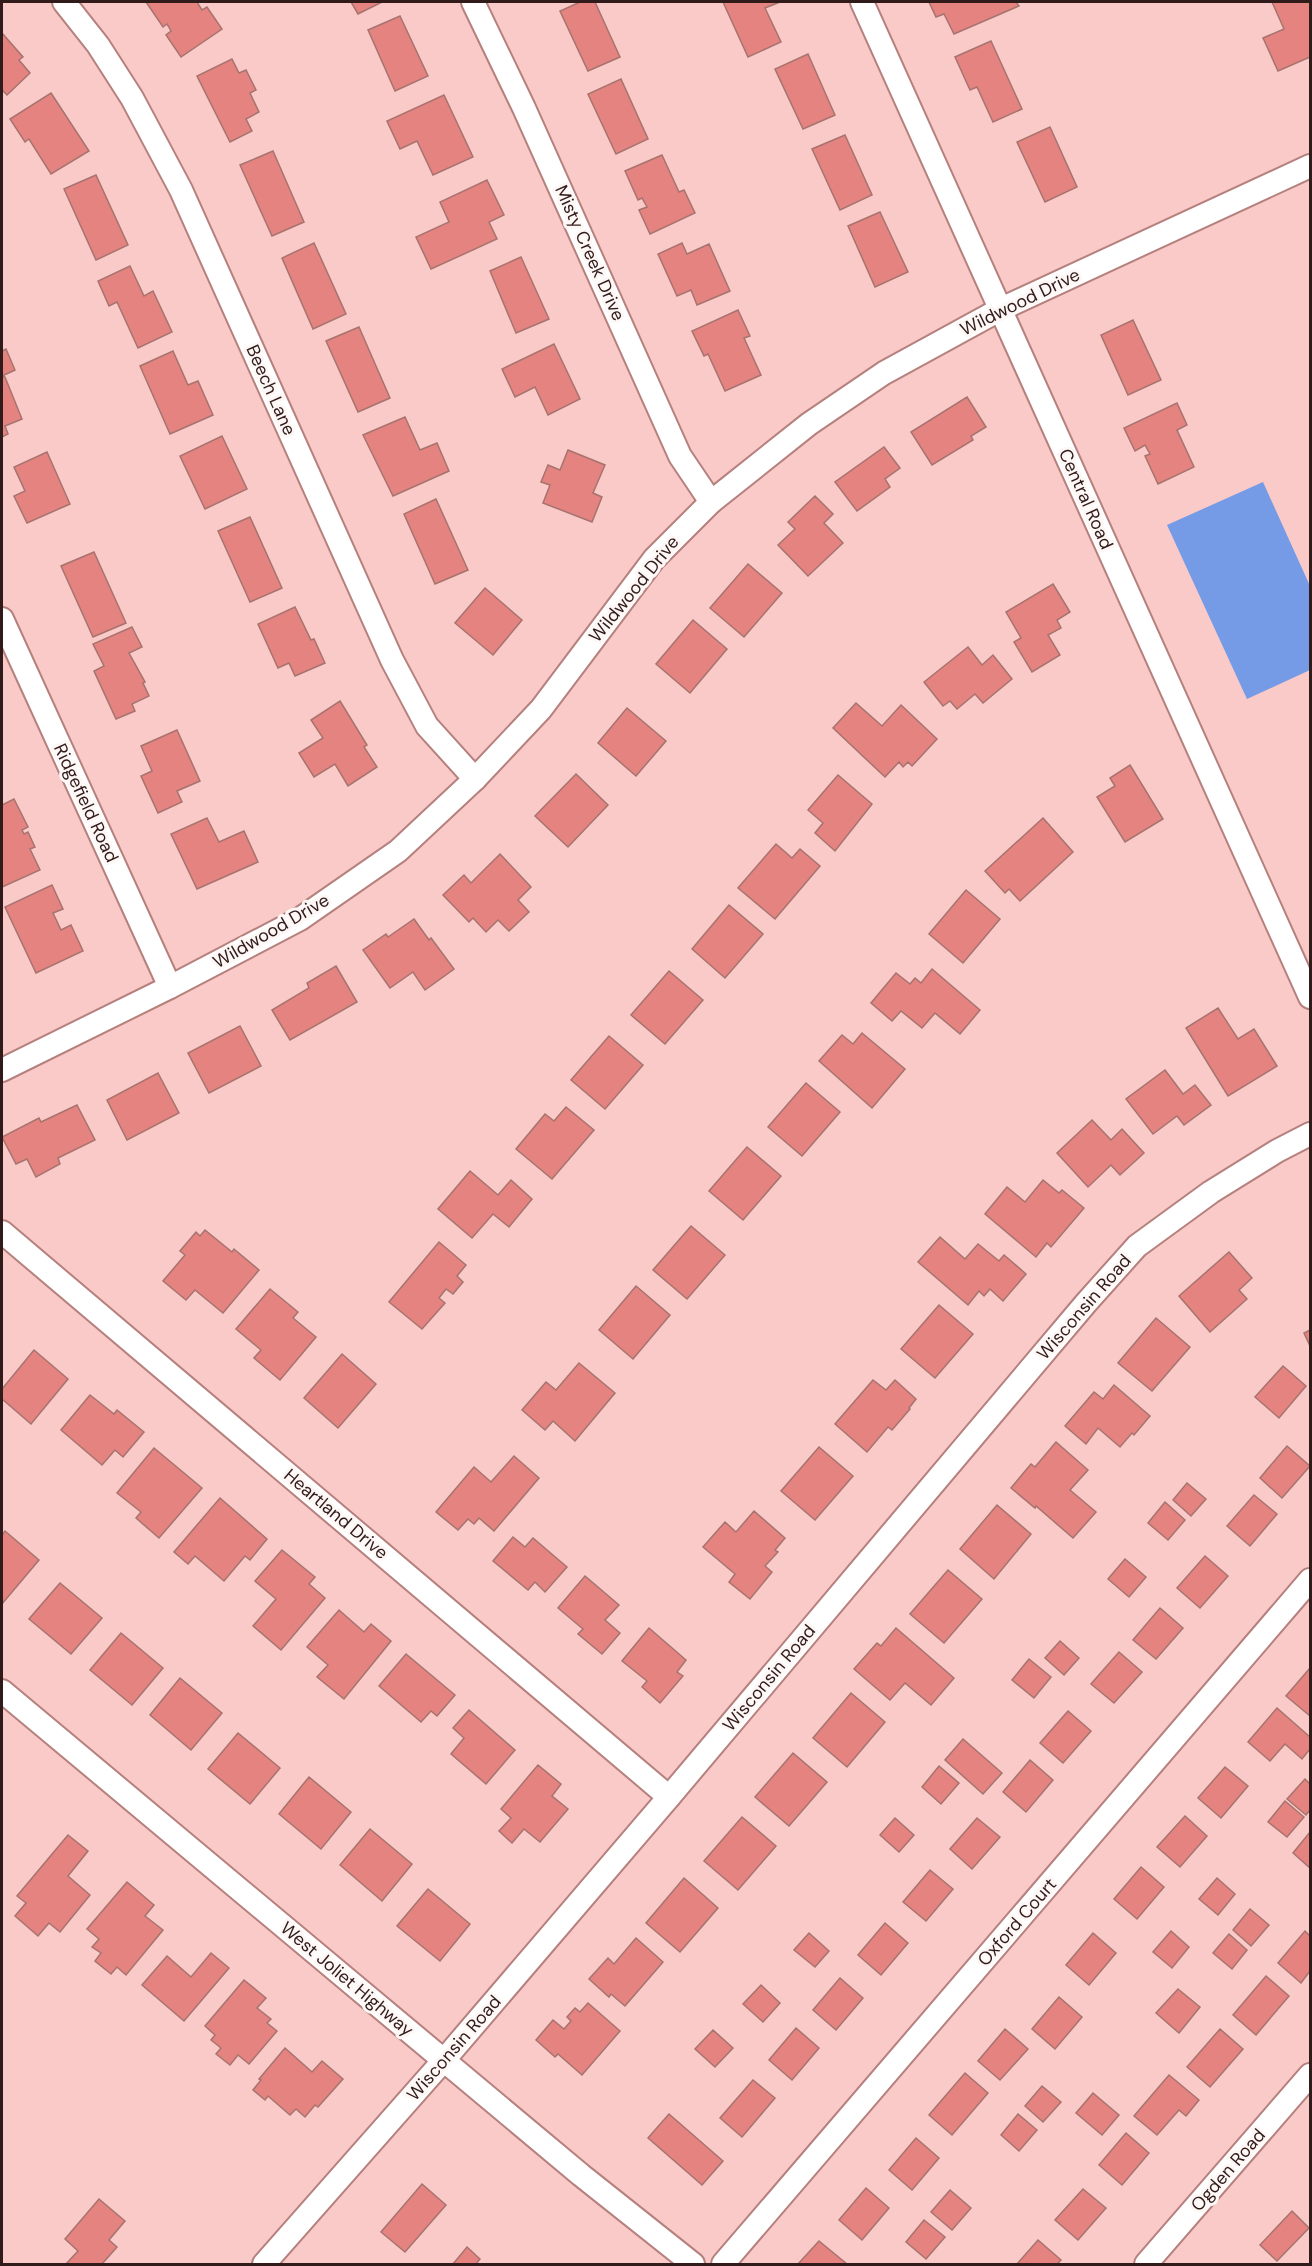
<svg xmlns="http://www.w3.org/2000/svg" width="1312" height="2266" viewBox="0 0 1312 2266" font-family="'DM Sans',sans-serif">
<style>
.water{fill:#759be7}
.building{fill:#e4837f;stroke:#a7736f;stroke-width:1.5}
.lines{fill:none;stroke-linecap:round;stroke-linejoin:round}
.minor-casing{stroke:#b5807d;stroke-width:26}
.minor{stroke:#fff;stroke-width:22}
.labels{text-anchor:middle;stroke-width:6;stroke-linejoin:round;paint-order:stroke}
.street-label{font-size:18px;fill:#301b1a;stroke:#fdf7f6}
</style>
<rect width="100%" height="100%" fill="#f9cac7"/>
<path class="water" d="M1263,482L1310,586V670L1247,699L1167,525Z"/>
<g class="building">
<path d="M146,2H197L202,10L207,7L222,29L181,57L166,35L171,31L167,24L163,27Z"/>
<path d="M351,2H382L358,14Z"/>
<path d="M580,2H595L620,57L588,71L560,11Z"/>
<path d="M723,2H780L765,8L781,42L748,57Z"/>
<path d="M929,2H1016L1019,6L954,34L944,14L936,17Z"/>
<path d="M1272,2H1310V57L1278,71L1263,38L1284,29Z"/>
<path d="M400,16L428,76L395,91L368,30Z"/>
<path d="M2,33L23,57L19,60L30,73L7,95L2,90Z"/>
<path d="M991,41L1022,109L993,122L977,87L970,90L955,57Z"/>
<path d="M808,54L835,115L803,129L775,69Z"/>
<path d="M232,59L239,73L246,70L256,90L250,93L259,112L246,119L252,131L230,142L197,76Z"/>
<path d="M621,79L648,139L616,154L588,94Z"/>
<path d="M51,93L89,151L51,174L29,139L25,142L10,119Z"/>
<path d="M444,95L473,157L433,175L417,141L400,149L387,121Z"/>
<path d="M1050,127L1077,187L1045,202L1017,142Z"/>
<path d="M845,135L872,195L840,210L812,149Z"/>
<path d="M273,151L304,222L272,236L240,165Z"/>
<path d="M662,155L679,192L684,190L695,213L650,234L639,210L647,207L642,198L638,200L625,171Z"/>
<path d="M96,175L128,245L96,260L64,189Z"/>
<path d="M487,180L504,215L489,222L497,239L431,269L416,237L449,222L440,202Z"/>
<path d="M880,212L908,272L875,287L848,226Z"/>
<path d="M314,243L346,314L313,329L282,258Z"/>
<path d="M682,243L687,254L709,244L730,291L697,305L691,290L677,296L658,254Z"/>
<path d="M521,257L549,319L516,333L490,271Z"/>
<path d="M130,266L144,296L153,291L172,332L138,348L117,302L109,306L98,281Z"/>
<path d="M738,310L750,336L744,338L761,375L725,391L708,354L704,356L692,331Z"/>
<path d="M1133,320L1161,380L1128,395L1101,335Z"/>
<path d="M359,327L390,398L358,412L326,341Z"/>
<path d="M554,344L580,399L548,415L535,387L515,397L502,369Z"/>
<path d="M6,349L15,370L2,376L5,377L22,419L5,426L8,434L2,437V351Z"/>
<path d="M173,351L188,385L198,381L213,415L170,434L140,366Z"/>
<path d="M967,397L986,427L971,436L973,440L932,465L911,432Z"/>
<path d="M1177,403L1187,425L1177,430L1194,467L1158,484L1145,456L1150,454L1145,445L1135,451L1124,428Z"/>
<path d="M405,417L420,450L437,443L449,471L393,496L363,435Z"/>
<path d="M222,436L247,489L205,509L180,456Z"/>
<path d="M884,447L900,468L885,479L890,487L857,511L835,482Z"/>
<path d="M568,450L605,465L593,493L602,497L592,522L543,503L550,485L541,482L548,465L560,470Z"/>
<path d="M47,452L70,504L27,523L14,496L25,491L14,467Z"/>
<path d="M815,496L833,514L824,523L843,543L808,576L778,545L795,529L788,522Z"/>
<path d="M436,499L468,570L435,584L404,514Z"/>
<path d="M250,517L282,588L250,602L218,531Z"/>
<path d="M94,552L126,623L93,637L61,566Z"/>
<path d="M748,564L782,593L744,637L710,608Z"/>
<path d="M1053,584L1070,612L1057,620L1061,628L1048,635L1060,655L1032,672L1014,642L1021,638L1006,612Z"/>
<path d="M485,588L522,620L493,655L455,623Z"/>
<path d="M295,607L311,640L314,639L325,663L295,676L289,663L278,668L258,624Z"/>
<path d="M693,620L727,649L690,693L656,664Z"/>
<path d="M132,627L142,647L129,653L145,682L143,683L149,696L132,704L135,711L116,719L94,671L104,666L93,644Z"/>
<path d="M968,647L982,665L993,655L1012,679L983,703L975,694L957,709L950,701L943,706L924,682Z"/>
<path d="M340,701L367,745L364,747L377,767L348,786L335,764L314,777L299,753L323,738L311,720Z"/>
<path d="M856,703L882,726L901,705L937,739L912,766L908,762L903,767L899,762L885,777L833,728Z"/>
<path d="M627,708L666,741L636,776L598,743Z"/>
<path d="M177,730L200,781L177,791L182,802L158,813L141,776L152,771L141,746Z"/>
<path d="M1130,765L1163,819L1125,842L1097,797L1115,786L1110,778Z"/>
<path d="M576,774L608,805L568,847L535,816Z"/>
<path d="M838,775L872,804L835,851L815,833L823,823L808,810Z"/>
<path d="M14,799L28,827L22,830L24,834L28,832L35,847L30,849L40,870L2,887V805Z"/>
<path d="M207,818L219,842L244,831L258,862L197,889L171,834Z"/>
<path d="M1043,818L1073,852L1020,901L1009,889L1005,893L985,871Z"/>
<path d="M776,844L792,858L800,849L820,866L775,919L738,888Z"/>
<path d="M500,854L531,887L518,900L529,912L509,931L498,920L486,932L473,918L469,922L443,895L464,875L471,883Z"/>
<path d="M52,885L63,909L53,913L61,930L71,925L83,951L36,973L5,907Z"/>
<path d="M966,890L1000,919L963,963L929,934Z"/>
<path d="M729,905L763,934L725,978L692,949Z"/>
<path d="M414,919L429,940L431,938L454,969L425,990L413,972L390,988L363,950L386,934L388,937Z"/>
<path d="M336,966L357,1002L290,1040L272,1010L309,988L307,983Z"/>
<path d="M932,969L980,1010L960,1034L935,1013L922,1028L901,1011L892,1021L871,1003L896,973L910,984L915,978L921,983Z"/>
<path d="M669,971L703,1000L665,1044L631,1015Z"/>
<path d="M1218,1008L1238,1039L1254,1029L1277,1066L1228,1096L1186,1028Z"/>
<path d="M240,1026L261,1066L209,1093L188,1053Z"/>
<path d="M862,1033L905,1069L872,1108L819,1061L842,1035L853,1044Z"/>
<path d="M609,1036L643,1065L605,1109L571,1080Z"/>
<path d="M1165,1070L1183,1094L1195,1085L1211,1105L1184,1125L1177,1116L1153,1134L1126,1099Z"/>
<path d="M158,1073L179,1113L127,1140L107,1100Z"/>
<path d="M806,1083L840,1112L802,1156L768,1127Z"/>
<path d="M77,1105L95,1140L58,1158L60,1164L36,1177L27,1159L16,1164L2,1137L39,1118L41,1122Z"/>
<path d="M566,1107L594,1130L552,1179L516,1149L545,1114L554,1121Z"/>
<path d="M1092,1120L1111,1140L1122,1129L1144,1153L1120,1175L1111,1165L1088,1187L1057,1153Z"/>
<path d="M747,1147L781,1176L743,1220L709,1191Z"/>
<path d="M470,1171L498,1195L511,1180L532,1199L509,1227L493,1214L472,1238L438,1209Z"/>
<path d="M1043,1180L1059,1193L1062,1190L1084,1208L1051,1247L1047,1243L1036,1257L985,1214L1007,1187L1025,1202Z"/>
<path d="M691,1226L725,1255L687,1299L653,1270Z"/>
<path d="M205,1230L232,1252L234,1249L259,1270L223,1313L195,1290L186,1300L163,1281L185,1255L180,1251L196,1232L200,1236Z"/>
<path d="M940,1237L965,1259L978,1244L999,1261L1004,1255L1026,1274L1003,1301L990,1289L984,1296L979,1291L968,1305L918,1262Z"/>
<path d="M439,1242L466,1265L457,1276L463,1282L453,1294L446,1289L439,1298L445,1303L422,1329L389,1302Z"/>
<path d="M1229,1252L1252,1278L1239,1290L1247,1299L1210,1332L1179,1296Z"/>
<path d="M636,1286L670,1315L633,1359L599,1330Z"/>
<path d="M270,1289L298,1312L293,1318L316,1337L280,1380L254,1358L261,1350L236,1329Z"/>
<path d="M939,1305L973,1334L935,1378L901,1349Z"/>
<path d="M1156,1318L1190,1347L1152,1391L1118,1363Z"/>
<path d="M1310,1330V1346L1304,1333Z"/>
<path d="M34,1350L68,1379L31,1424L2,1399V1389Z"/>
<path d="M342,1354L376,1384L338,1428L304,1398Z"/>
<path d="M579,1363L615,1393L575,1441L553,1421L545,1430L522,1410L546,1382L556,1390Z"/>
<path d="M1283,1366L1306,1386L1279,1418L1255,1397Z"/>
<path d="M873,1380L886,1390L895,1380L916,1399L909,1408L910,1409L892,1430L888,1427L867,1452L835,1424Z"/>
<path d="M1114,1385L1150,1416L1134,1435L1132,1433L1120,1447L1098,1428L1086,1444L1065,1426L1094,1392L1103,1399Z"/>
<path d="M90,1395L114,1414L117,1410L144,1432L123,1457L115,1450L102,1465L61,1430Z"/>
<path d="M1056,1442L1088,1470L1070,1490L1096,1512L1073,1538L1036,1506L1035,1508L1011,1488L1031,1464L1035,1467Z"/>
<path d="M1287,1446L1310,1466L1282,1498L1260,1478Z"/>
<path d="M819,1447L853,1476L815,1520L781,1491Z"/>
<path d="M154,1448L202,1488L159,1538L136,1518L141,1512L117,1493Z"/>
<path d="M514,1456L539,1478L494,1531L479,1518L474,1524L468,1519L458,1530L436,1512L474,1467L491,1482Z"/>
<path d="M1187,1483L1206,1499L1191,1516L1173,1500Z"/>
<path d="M1254,1495L1277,1514L1250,1546L1227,1526Z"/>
<path d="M220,1498L267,1539L250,1560L245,1556L224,1581L195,1556L188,1564L174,1552Z"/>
<path d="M1165,1502L1185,1520L1168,1540L1148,1523Z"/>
<path d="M997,1505L1031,1534L994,1579L960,1549Z"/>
<path d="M754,1511L785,1538L775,1550L778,1552L765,1566L772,1572L750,1599L729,1582L735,1574L703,1547L725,1522L736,1532Z"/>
<path d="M5,1531L39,1560L2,1604V1535Z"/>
<path d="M513,1537L525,1547L533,1538L567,1567L545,1592L535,1582L528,1590L493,1561Z"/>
<path d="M282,1550L315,1577L309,1584L325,1598L281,1650L253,1626L276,1599L255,1581Z"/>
<path d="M1205,1556L1228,1576L1200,1608L1177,1588Z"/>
<path d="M1125,1559L1146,1577L1129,1597L1108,1579Z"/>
<path d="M948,1570L982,1599L944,1643L910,1614Z"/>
<path d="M585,1576L619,1605L605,1620L620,1633L602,1654L578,1634L583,1629L558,1608Z"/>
<path d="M60,1583L102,1618L71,1654L29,1619Z"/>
<path d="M1160,1608L1183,1628L1156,1659L1133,1640Z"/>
<path d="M339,1610L364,1632L371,1624L391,1641L344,1699L317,1677L328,1665L307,1647Z"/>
<path d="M649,1628L686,1660L677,1672L683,1676L660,1703L642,1687L647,1681L622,1661Z"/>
<path d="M896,1628L954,1678L931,1705L905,1683L890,1700L854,1669L877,1643L881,1646Z"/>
<path d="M121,1633L163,1668L132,1705L90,1670Z"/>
<path d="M1060,1641L1079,1658L1064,1675L1045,1658Z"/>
<path d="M1119,1652L1142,1672L1114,1703L1091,1684Z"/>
<path d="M406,1654L455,1695L437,1716L431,1711L421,1722L379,1686Z"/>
<path d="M1029,1659L1051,1677L1034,1698L1012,1680Z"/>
<path d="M1310,1668V1716L1286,1696Z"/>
<path d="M180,1678L222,1713L191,1750L150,1715Z"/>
<path d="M851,1693L885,1722L847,1767L813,1738Z"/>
<path d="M1277,1708L1310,1737V1749L1302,1759L1285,1744L1270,1761L1248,1742Z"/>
<path d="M469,1710L515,1750L486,1784L451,1754L464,1738L453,1728Z"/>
<path d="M1068,1711L1091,1731L1063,1763L1040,1743Z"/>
<path d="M238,1733L280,1768L250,1804L208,1769Z"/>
<path d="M963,1739L1002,1773L983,1794L945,1760Z"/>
<path d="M793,1753L827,1782L789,1826L755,1797Z"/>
<path d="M1030,1760L1053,1780L1026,1812L1003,1792Z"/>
<path d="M538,1765L561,1784L552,1796L568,1809L540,1842L524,1829L512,1843L499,1831L511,1818L501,1809Z"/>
<path d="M939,1766L959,1783L941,1804L922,1787Z"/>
<path d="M1225,1767L1248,1786L1221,1818L1198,1798Z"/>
<path d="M309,1777L351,1812L321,1849L279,1814Z"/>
<path d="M1305,1779L1310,1784V1810L1306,1815L1287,1799Z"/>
<path d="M1285,1801L1304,1817L1287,1837L1268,1822Z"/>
<path d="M1185,1816L1207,1836L1180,1867L1157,1847Z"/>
<path d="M742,1817L776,1846L738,1890L704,1861Z"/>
<path d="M895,1818L914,1835L899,1852L880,1835Z"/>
<path d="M977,1818L1000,1837L972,1869L950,1849Z"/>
<path d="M370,1829L412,1864L382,1901L340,1865Z"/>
<path d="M1310,1832V1868L1293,1853Z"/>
<path d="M68,1835L88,1851L68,1876L90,1895L60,1932L49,1923L38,1936L15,1916L26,1903L17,1896Z"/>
<path d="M1141,1867L1164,1887L1137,1919L1114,1899Z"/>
<path d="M930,1870L953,1889L926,1921L903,1902Z"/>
<path d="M684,1878L718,1908L680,1952L646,1923Z"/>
<path d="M1217,1878L1235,1894L1218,1915L1199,1899Z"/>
<path d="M127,1882L154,1905L145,1916L163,1930L126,1975L117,1967L111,1974L95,1961L101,1953L92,1947L99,1939L87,1929Z"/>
<path d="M428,1889L470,1924L440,1961L397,1926Z"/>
<path d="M1250,1909L1269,1925L1251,1946L1233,1930Z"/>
<path d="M885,1923L908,1943L881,1975L858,1955Z"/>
<path d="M1171,1931L1189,1947L1172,1968L1153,1952Z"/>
<path d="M1305,1931L1310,1936V1971L1301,1983L1278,1963Z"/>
<path d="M809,1933L829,1951L815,1967L794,1950Z"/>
<path d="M1093,1933L1116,1953L1089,1985L1066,1965Z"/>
<path d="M1229,1934L1247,1950L1232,1969L1213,1953Z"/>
<path d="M636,1938L663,1962L625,2006L611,1994L609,1997L589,1979L608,1958L614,1964Z"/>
<path d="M211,1953L229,1968L184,2021L142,1985L167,1956L191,1977Z"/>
<path d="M1266,1976L1289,1996L1256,2035L1233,2015Z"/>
<path d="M840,1978L863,1998L836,2030L813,2010Z"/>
<path d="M244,1980L266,1998L257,2008L271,2019L267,2023L277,2031L249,2064L238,2055L230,2065L216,2054L221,2048L211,2040L215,2035L205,2026Z"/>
<path d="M761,1985L780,2003L763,2022L743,2004Z"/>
<path d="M1178,1989L1200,2007L1179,2033L1156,2013Z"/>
<path d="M1059,1997L1082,2017L1055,2049L1032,2029Z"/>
<path d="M588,2003L620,2031L582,2075L558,2054L555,2057L536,2040L553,2020L564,2029L571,2021L567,2017L575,2008L580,2012Z"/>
<path d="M796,2028L819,2048L792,2080L769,2060Z"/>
<path d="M1005,2029L1028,2049L1000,2080L978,2061Z"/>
<path d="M1220,2029L1243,2049L1210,2087L1187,2067Z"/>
<path d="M713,2030L733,2048L715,2067L695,2049Z"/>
<path d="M285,2048L312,2072L322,2061L343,2079L318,2107L315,2105L305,2117L296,2109L290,2115L268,2096L265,2100L253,2090L261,2080L259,2079Z"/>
<path d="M965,2073L988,2093L952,2135L929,2115Z"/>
<path d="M1169,2075L1199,2100L1186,2116L1179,2110L1157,2135L1134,2116Z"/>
<path d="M753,2080L775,2098L742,2137L720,2118Z"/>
<path d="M1042,2086L1061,2102L1043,2122L1025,2106Z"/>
<path d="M1093,2093L1119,2115L1102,2135L1076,2113Z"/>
<path d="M669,2114L723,2161L702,2185L648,2138Z"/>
<path d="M1018,2114L1037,2130L1019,2151L1001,2135Z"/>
<path d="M1126,2133L1149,2153L1122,2185L1099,2165Z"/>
<path d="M916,2138L939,2158L912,2190L889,2170Z"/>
<path d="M422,2184L446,2205L405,2252L381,2232Z"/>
<path d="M866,2188L889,2208L862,2240L839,2220Z"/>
<path d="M1083,2189L1106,2208L1078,2240L1055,2220Z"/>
<path d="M950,2190L971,2208L952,2230L931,2212Z"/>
<path d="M99,2199L125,2221L109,2240L117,2247L102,2264H66L78,2251L65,2239Z"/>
<path d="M1292,2211L1309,2228L1277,2261L1260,2245Z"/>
<path d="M924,2220L945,2237L926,2259L906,2242Z"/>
<path d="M1038,2240L1061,2260L1057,2264H1017Z"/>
<path d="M819,2241L847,2264H798Z"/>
<path d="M467,2247L480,2259L476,2264H453Z"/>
</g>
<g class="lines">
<g class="minor-casing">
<g id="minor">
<path d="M64,2L98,45L132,98L181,190L392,660L427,726L475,779"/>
<path d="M473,2L524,108L680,456L711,502"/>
<path d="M862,2L1310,997"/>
<path d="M2,619L170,987"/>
<path d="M2,1070L170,987L300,919L398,851L475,779L541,709L654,559L711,502L809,424L884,373L1001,309L1310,166"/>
<path d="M2,1232L669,1797"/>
<path d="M2,1691L581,2175L693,2264"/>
<path d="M264,2264L444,2060L669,1797L1086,1303L1137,1246L1211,1192L1277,1151L1310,1134"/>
<path d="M723,2264L1310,1580"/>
<path d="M1146,2264L1310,2075"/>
</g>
</g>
<use href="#minor" class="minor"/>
</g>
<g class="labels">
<g class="street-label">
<text transform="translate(590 253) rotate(66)" y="6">Misty Creek Drive</text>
<text transform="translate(1020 302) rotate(-26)" y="6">Wildwood Drive</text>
<text transform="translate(271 390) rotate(66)" y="6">Beech Lane</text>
<text transform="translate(1086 499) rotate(66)" y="6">Central Road</text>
<text transform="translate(634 589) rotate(-51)" y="6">Wildwood Drive</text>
<text transform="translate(86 803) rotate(65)" y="6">Ridgefield Road</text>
<text transform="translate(271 931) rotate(-30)" y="6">Wildwood Drive</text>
<text transform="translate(1084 1307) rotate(-49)" y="6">Wisconsin Road</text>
<text transform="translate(336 1514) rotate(40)" y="6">Heartland Drive</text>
<text transform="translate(769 1678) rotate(-50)" y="6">Wisconsin Road</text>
<text transform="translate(1017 1922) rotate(-49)" y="6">Oxford Court</text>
<text transform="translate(347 1979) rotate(40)" y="6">West Joliet Highway</text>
<text transform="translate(454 2048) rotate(-49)" y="6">Wisconsin Road</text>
<text transform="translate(1228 2170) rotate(-49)" y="6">Ogden Road</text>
</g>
</g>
<rect width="1312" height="2266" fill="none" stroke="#301b1a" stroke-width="6"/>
</svg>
